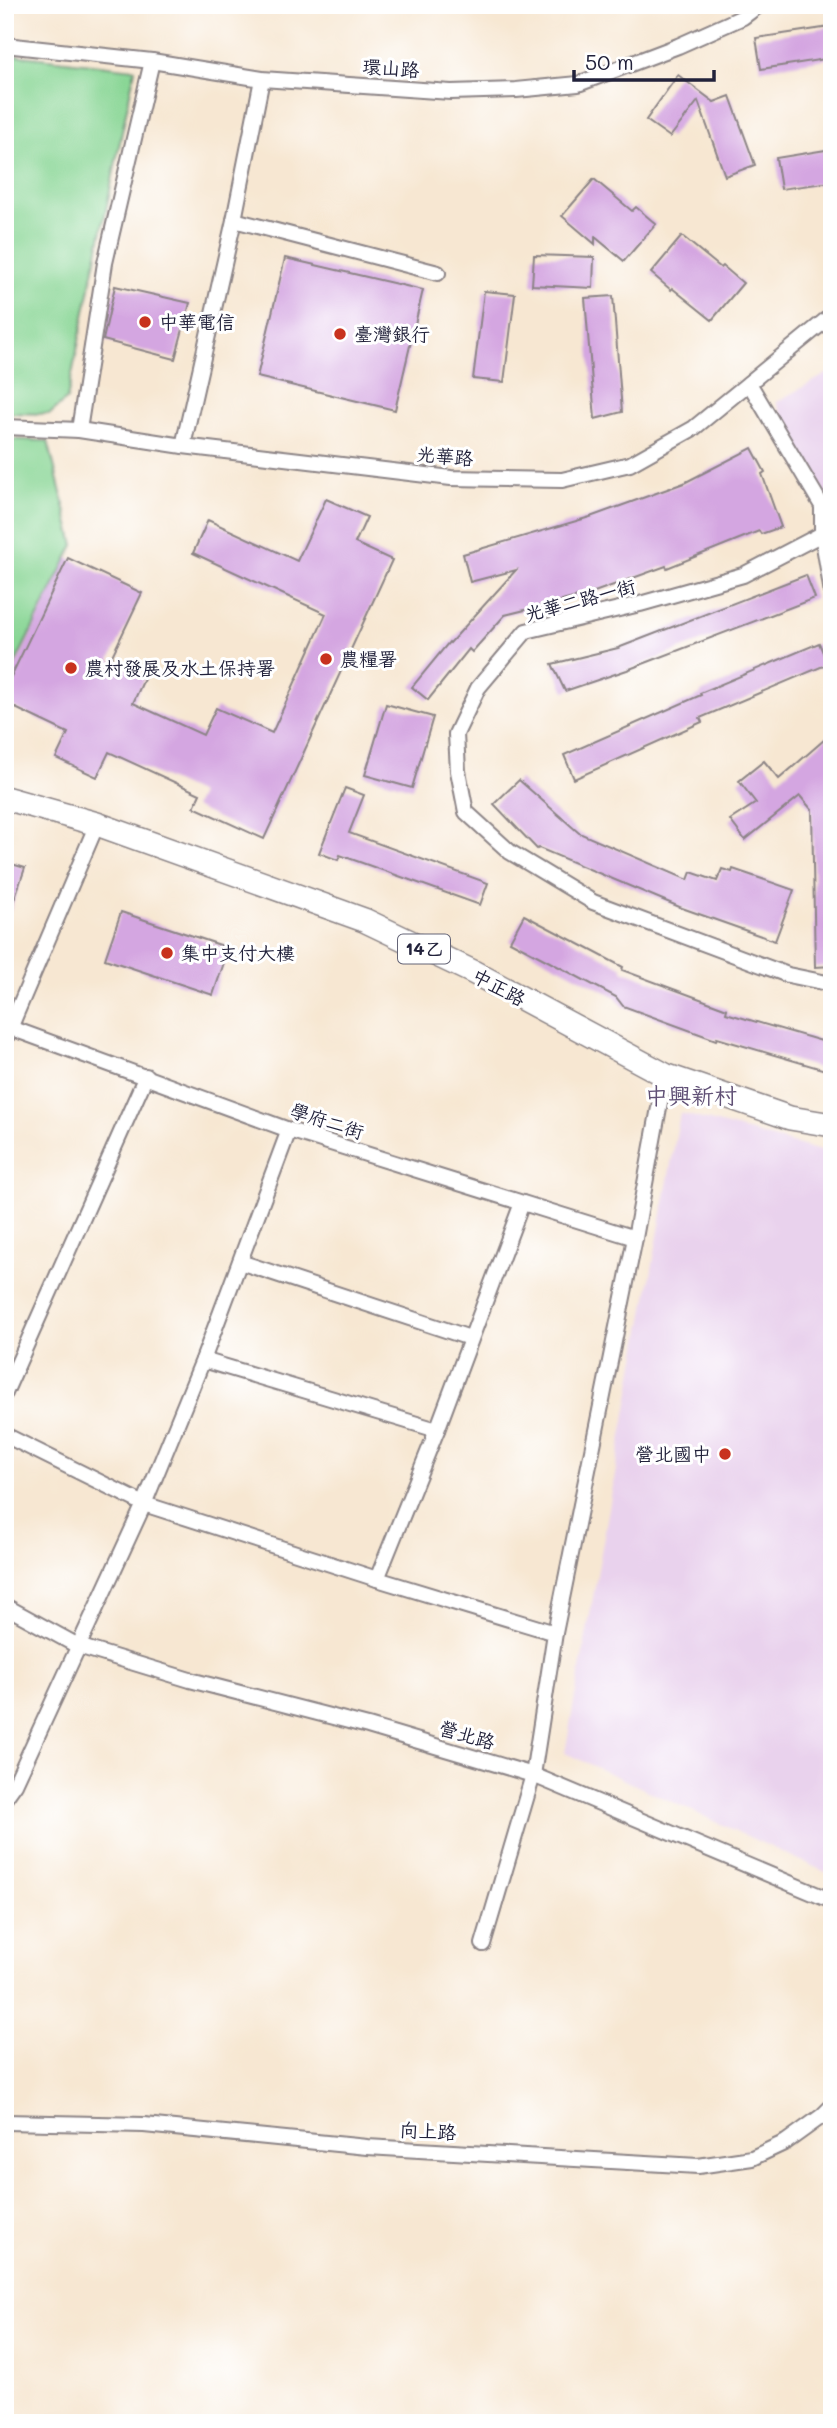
<svg xmlns="http://www.w3.org/2000/svg" width="837" height="2428" viewBox="0 0 837 2428" font-family="Mali,'LXGW WenKai TC',sans-serif">
<style>
.built{fill:#e9d2ed}
.green{fill:#89d695;stroke:#567c68;stroke-width:2}
.building{fill:#d4a6e1}
.lines{fill:none;stroke-linecap:round;stroke-linejoin:round}
.minor-casing{stroke:#8c8486;stroke-width:18}
.primary-casing{stroke:#8c8486;stroke-width:26}
.minor{stroke:#fff;stroke-width:14}
.primary{stroke:#fff;stroke-width:23}
.poi-dot{fill:#c8321e;stroke:#fff;stroke-width:2.5}
.labels{text-anchor:middle;stroke-width:6;stroke-linejoin:round;paint-order:stroke}
.shield{fill:#fff;stroke:#646476;stroke-width:2}
.shield-label{font-size:18px;font-weight:bold;fill:#22223b}
.street-label{font-size:19px;fill:#22223b;stroke:#fff}
.poi-label{font-size:19px;fill:#22223b;stroke:#fff;text-anchor:start}
.quarter-label{font-size:23px;fill:#605075;stroke:#fff}
</style>
<rect width="100%" height="100%" fill="#fff"/>
<filter id="ink" filterUnits="userSpaceOnUse"><feTurbulence type="fractalNoise" baseFrequency=".0143" numOctaves="2"/><feDisplacementMap in="SourceGraphic" scale="14" xChannelSelector="R" yChannelSelector="G"/><feConvolveMatrix kernelMatrix="1 2 1 2 8 2 1 2 1" color-interpolation-filters="sRGB"/></filter>
<filter id="wash" filterUnits="userSpaceOnUse"><feTurbulence type="fractalNoise" baseFrequency=".00686" numOctaves="4" result="noise"/><feDisplacementMap in="SourceGraphic" scale="28" xChannelSelector="R" yChannelSelector="G"/><feGaussianBlur stdDeviation="1.57" result="paint"/><feColorMatrix in="noise" values="0 0 0 0 0 0 0 0 0 0 0 0 0 0 0 0 0 1.4 0 .05"/><feComposite in="paint" operator="in"/></filter>
<g filter="url(#wash)">
<rect width="100%" height="100%" fill="#f7e7d2"/>
<g class="built">
<path d="M832,371V505L813,483L776,402Z"/>
<path d="M680,1113L832,1154V1875L565,1753Z"/>
</g>
<g class="green">
<path d="M5,54L135,69L67,399L50,414L5,413Z"/>
<path d="M5,439L48,441L74,545L5,684Z"/>
</g>
<g id="blocks">
<g class="building">
<path d="M830,27L832,58L761,69L756,38Z"/>
<path d="M678,75L714,102L730,96L755,165L725,176L698,101L670,137L646,120Z"/>
<path d="M832,149V182L781,189L776,158Z"/>
<path d="M594,179L632,211L636,207L656,224L624,261L595,237V244L562,216Z"/>
<path d="M682,236L721,268L723,266L743,283L712,320L672,288L671,290L651,273Z"/>
<path d="M534,255L594,257L593,288L532,285Z"/>
<path d="M285,258L423,290L395,410L257,377Z"/>
<path d="M115,286L190,303L175,359L103,340Z"/>
<path d="M484,291L515,294L504,382L473,379Z"/>
<path d="M613,296L622,412L595,419L585,298Z"/>
<path d="M752,448L765,472L762,474L781,527L761,534L759,531L667,568L666,566L586,595L505,615L472,652L469,649L428,700L412,687L449,642L450,643L516,570L470,582L463,554L590,517L684,483Z"/>
<path d="M326,499L367,517L355,543L392,560L264,839L194,807L200,794L109,752L97,777L56,758L68,733L5,703V689L68,558L142,593L110,660L145,677L133,703L203,735L216,708L272,733L326,614L193,553L208,520L297,561Z"/>
<path d="M806,575L815,598L627,670L565,691L552,664L618,648Z"/>
<path d="M819,643L828,664L700,718L702,722L574,779L564,755L701,695L700,693Z"/>
<path d="M386,704L433,717L412,788L365,775Z"/>
<path d="M832,733V966L815,967L812,810L800,796L745,840L730,820L756,803L739,781L764,761L779,779Z"/>
<path d="M519,780L579,833L688,880L691,872L717,881L722,869L732,872L733,869L794,890L775,941L682,908L539,848L537,849L494,804Z"/>
<path d="M345,788L364,795L349,833L488,883L480,905L340,855L338,860L319,853Z"/>
<path d="M5,862L25,868L8,918H5Z"/>
<path d="M121,912L229,948L213,995L105,959Z"/>
<path d="M524,915L623,967L622,970L727,1009L726,1013L832,1044V1072L717,1038L716,1040L623,1006L616,997L510,941Z"/>
</g>
</g>
</g>
<g filter="url(#ink)">
<use href="#blocks" fill-opacity="0" stroke="#8c8486" stroke-width="2"/>
<g class="lines">
<g class="minor-casing">
<g id="minor">
<path d="M5,45L152,61L262,79L451,92L516,90L578,84L678,46L743,17L759,5"/>
<path d="M234,220L438,273"/>
<path d="M749,383L822,506V534L832,593"/>
<path d="M5,427L79,430L183,446L451,478L562,480L630,464L694,428L832,315"/>
<path d="M79,430L105,263L152,61"/>
<path d="M183,446L234,220L262,79"/>
<path d="M822,534L743,575L640,604L526,631L478,688L456,734L458,771L466,812L510,852L593,902L788,975L832,984"/>
<path d="M11,1028L289,1130L635,1238"/>
<path d="M5,1040L97,824"/>
<path d="M240,1262L470,1338"/>
<path d="M203,1360L437,1430"/>
<path d="M5,1393L146,1076"/>
<path d="M5,1435L144,1504L377,1579L555,1633"/>
<path d="M377,1579L437,1430L522,1203"/>
<path d="M5,1606L78,1646L190,1680L368,1726L533,1775L832,1901"/>
<path d="M5,1798L15,1784L144,1504L203,1360L289,1130"/>
<path d="M483,1944L533,1775L555,1633L635,1238L665,1075"/>
<path d="M5,2122L144,2125L367,2147L698,2166L752,2158L786,2142L822,2116L832,2106"/>
</g>
</g>
<g class="primary-casing">
<path id="primary" d="M5,798L97,824L364,920L473,972L665,1075L790,1118L832,1125"/>
</g>
<use href="#minor" class="minor"/>
<use href="#primary" class="primary"/>
</g>
</g>
<g class="poi-dot">
<circle cx="145" cy="322" r="7"/>
<circle cx="340" cy="334" r="7"/>
<circle cx="326" cy="659" r="7"/>
<circle cx="71" cy="668" r="7"/>
<circle cx="167" cy="953" r="7"/>
<circle cx="725" cy="1454" r="7"/>
</g>
<g class="labels">
<rect class="shield" x="398" y="934.5" width="52" height="29" rx="5"/>
<g class="shield-label">
<text x="424" y="955">14乙</text>
</g>
<g class="street-label">
<text transform="translate(391 68) rotate(4)" y="7">環山路</text>
<text transform="translate(445 456) rotate(5)" y="7">光華路</text>
<text transform="translate(580 600) rotate(-15)" y="7">光華二路一街</text>
<text transform="translate(499 987) rotate(28)" y="7">中正路</text>
<text transform="translate(327 1121) rotate(18)" y="7">學府二街</text>
<text transform="translate(467 1735) rotate(16)" y="7">營北路</text>
<text transform="translate(428 2131) rotate(3)" y="7">向上路</text>
</g>
<g class="poi-label">
<text x="159" y="329">中華電信</text>
<text x="354" y="341">臺灣銀行</text>
<text x="340" y="666">農糧署</text>
<text x="85" y="675">農村發展及水土保持署</text>
<text x="181" y="960">集中支付大樓</text>
<text x="711" y="1461" text-anchor="end">營北國中</text>
</g>
<g class="quarter-label">
<text x="691" y="1104">中興新村</text>
</g>
</g>
<rect width="837" height="2428" fill="none" stroke="#fff" stroke-width="28"/>
<path d="M574 70v10h140v-10" fill="none" stroke="#22223b" stroke-width="3.5"/>
<text x="585" y="70" font-size="21" fill="#22223b" stroke="#ffffff" stroke-width="5" paint-order="stroke">50 m</text>
</svg>
